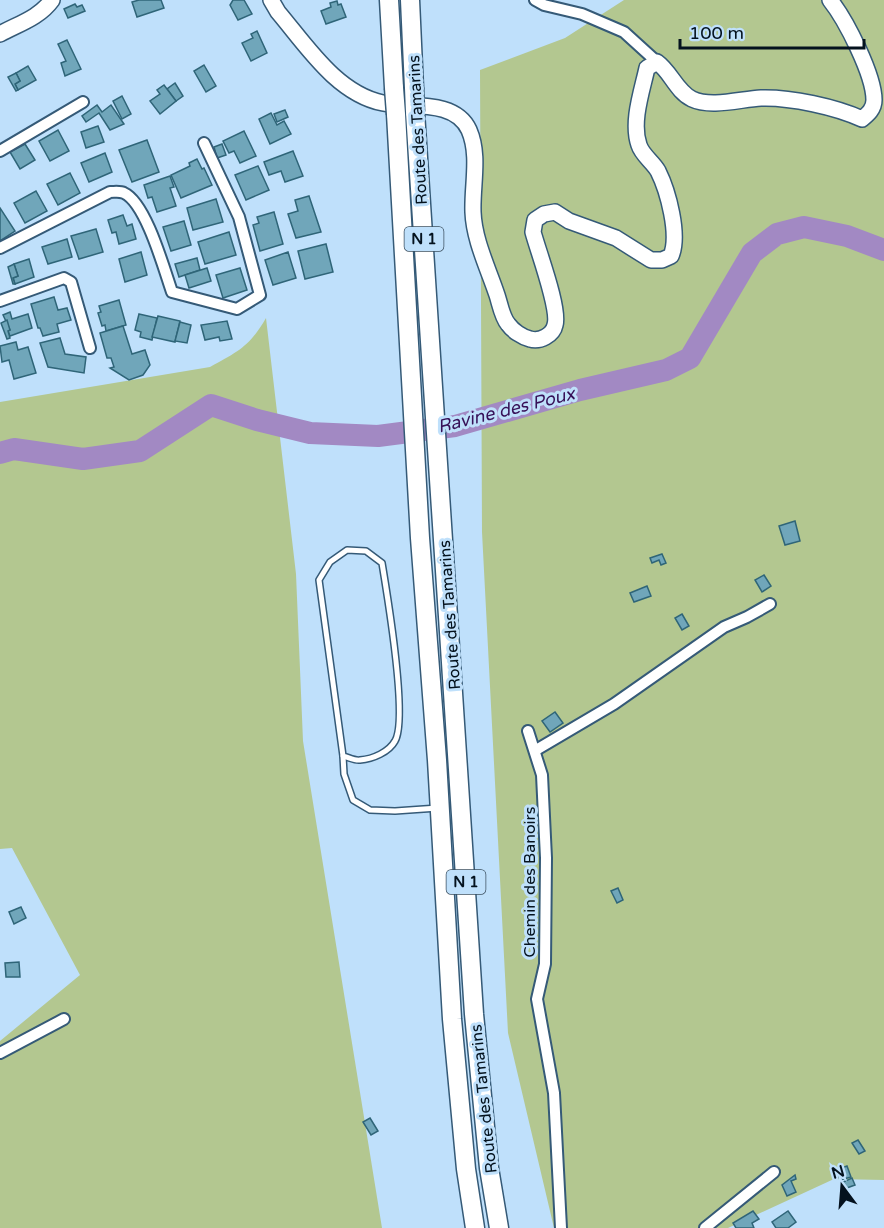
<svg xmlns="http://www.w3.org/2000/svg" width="884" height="1228" viewBox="0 0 884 1228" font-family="'Varela Round',sans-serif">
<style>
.green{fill:#b3c790}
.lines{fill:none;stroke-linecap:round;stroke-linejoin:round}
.river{stroke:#a289c3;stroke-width:22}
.building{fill:#70a6ba;stroke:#2f6578;stroke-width:1.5}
.service-casing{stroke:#355a77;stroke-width:8}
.minor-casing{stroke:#355a77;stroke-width:14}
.secondary-casing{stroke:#355a77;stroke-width:18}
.trunk-casing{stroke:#355a77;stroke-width:21}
.service{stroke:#fff;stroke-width:5}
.minor{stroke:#fff;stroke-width:10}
.secondary{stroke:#fff;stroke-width:15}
.trunk{stroke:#fff;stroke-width:18}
.trunk-bridge-casing{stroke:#355a77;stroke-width:21;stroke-linecap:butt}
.trunk-bridge{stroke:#fff;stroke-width:18}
.labels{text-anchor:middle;stroke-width:6;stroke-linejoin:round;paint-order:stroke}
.shield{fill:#bfe0fb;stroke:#3c5060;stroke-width:1.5}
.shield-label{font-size:15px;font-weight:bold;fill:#04121e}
.street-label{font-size:16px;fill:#04121e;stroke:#bfe0fb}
.water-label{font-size:18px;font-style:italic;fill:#371158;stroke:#bfe0fb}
</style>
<rect width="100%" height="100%" fill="#bfe0fb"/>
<g class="green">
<path d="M624,0H884V1180L834,1179L728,1228H554L508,1033L482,532L480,70L565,38Z"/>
<path d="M266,318L296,574L303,741L382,1228H0V1041L80,975L12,848L0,849V402L210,367C238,352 250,346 266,318Z"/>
</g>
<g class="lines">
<path class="river" d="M0,453L14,449L83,459L140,451L211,405L257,420L310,433L378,436L455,426L580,390L666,370L690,358L752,253L777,234L804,227L847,236L884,250"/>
</g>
<g class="building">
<path d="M139,0H161L164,8L137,17L132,2Z"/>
<path d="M233,0H244L252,14L238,20L230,5Z"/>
<path d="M337,1L338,5L341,4L346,17L326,24L321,11L331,7L330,3Z"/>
<path d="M75,4L77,7L82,5L85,11L68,18L64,9Z"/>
<path d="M257,31L267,53L251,61L242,43L253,38L251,34Z"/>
<path d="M67,40L81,69L65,76L61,63L66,61L58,44Z"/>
<path d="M204,65L216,86L206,92L194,71Z"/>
<path d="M28,66L36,80L18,90L15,84L20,81L16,73Z"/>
<path d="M16,73L20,81L15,84L18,90L16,91L8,77Z"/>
<path d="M175,83L183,96L176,101L167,89Z"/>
<path d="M164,85L176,101L160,114L150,101L160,94L157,90Z"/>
<path d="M122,96L131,114L122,119L113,101Z"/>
<path d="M97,105L102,112L111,105L124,124L110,130L99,113L86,122L82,116Z"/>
<path d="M285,110L288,117L277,122L274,114Z"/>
<path d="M271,113L277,125L284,121L291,134L270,144L259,119Z"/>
<path d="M98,126L104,142L86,148L81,132Z"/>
<path d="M58,130L69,151L50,161L39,141Z"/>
<path d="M244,131L256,156L240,163L234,151L229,153L223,141Z"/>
<path d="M147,140L159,172L132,182L119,150Z"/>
<path d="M25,144L35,160L20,169L10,152Z"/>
<path d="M222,144L226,155L217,158L214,147Z"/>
<path d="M293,151L303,176L285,182L281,171L269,175L264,162Z"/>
<path d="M105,153L112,172L89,182L81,163Z"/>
<path d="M197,159L202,169L204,168L212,185L181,198L171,175L190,166L189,163Z"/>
<path d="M258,166L269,190L246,200L235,175Z"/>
<path d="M70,173L80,193L58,205L47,184Z"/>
<path d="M170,176L174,187L170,188L176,206L157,212L152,197L148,198L144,185Z"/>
<path d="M36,191L47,211L25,223L14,203Z"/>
<path d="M309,196L321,232L296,238L288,214L298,211L295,200Z"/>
<path d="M216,199L223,222L193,230L187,208Z"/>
<path d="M0,208L15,231L0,241Z"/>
<path d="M274,212L283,244L260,251L253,225L259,223L257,217Z"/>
<path d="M123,215L127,226L132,224L136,239L119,244L116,232L112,233L108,220Z"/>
<path d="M184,221L191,245L171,251L163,227Z"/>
<path d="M96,229L103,252L79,259L71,236Z"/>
<path d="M229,232L236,255L205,264L198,242Z"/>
<path d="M67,239L72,257L48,264L42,247Z"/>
<path d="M326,244L333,272L305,279L298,251Z"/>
<path d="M141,252L147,275L125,282L119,259Z"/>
<path d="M288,252L296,278L273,285L265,260Z"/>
<path d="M197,258L200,270L179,277L175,264Z"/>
<path d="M29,259L34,277L15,284L13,278L18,276L14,264Z"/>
<path d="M14,264L18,276L13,278L15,284H13L8,267Z"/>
<path d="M207,268L211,281L189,288L185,275Z"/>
<path d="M240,268L247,290L223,298L216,275Z"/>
<path d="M54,297L58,310L67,308L71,320L57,324L59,332L43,336L40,328H38L31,304Z"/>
<path d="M119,300L126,325L106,331L105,325L102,326L98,313L101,312L99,306Z"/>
<path d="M10,312L12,319L28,314L32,328L10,336L8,331L10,330L3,315Z"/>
<path d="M139,314L157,318L152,340L140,337L141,332L135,330Z"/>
<path d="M158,316L180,321L175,342L152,337Z"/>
<path d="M7,320L10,330L8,331L10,338L7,339L1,323Z"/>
<path d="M227,321L232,339L220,341L219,337L205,340L201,325Z"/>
<path d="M180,322L191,325L187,343L175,341Z"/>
<path d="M123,326L132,354L145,350L150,365L143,375L129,380L110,368L114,367L111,358H107L100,333Z"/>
<path d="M60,338L65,354L86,357L84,373L48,367L40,343Z"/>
<path d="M16,342L18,350L28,347L36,373L14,379L9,360L2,362L0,346Z"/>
<path d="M795,521L800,541L785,545L779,526Z"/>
<path d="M662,554L666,563L661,565L659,560L652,563L650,558Z"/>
<path d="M764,575L771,586L762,592L755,580Z"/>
<path d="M647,586L651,596L634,602L630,593Z"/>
<path d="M682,614L689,626L682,630L675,618Z"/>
<path d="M555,712L563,723L550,732L542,721Z"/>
<path d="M618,888L623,900L617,903L611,891Z"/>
<path d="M21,907L26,918L14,924L9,912Z"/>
<path d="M19,962L20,977H6L5,963Z"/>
<path d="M370,1118L378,1131L371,1135L363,1122Z"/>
<path d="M858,1140L865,1151L859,1154L852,1143Z"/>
<path d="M847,1166L851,1177L840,1180L836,1170Z"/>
<path d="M795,1175L796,1179L791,1181L796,1192L787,1196L782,1185Z"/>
<path d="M852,1178L855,1185L844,1189L841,1183Z"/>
<path d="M753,1211L759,1219L752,1223L754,1228H736L733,1223Z"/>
<path d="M788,1211L796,1222L788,1228H776L772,1222Z"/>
</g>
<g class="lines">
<g class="service-casing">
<g id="service">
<path d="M347,550L366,551L382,563C387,593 408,719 395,741C389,752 373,759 360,760C355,761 348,757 343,756L319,580L330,562Z"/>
<path d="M343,756L344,774L353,800L370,810L395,811L438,808"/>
</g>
</g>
<g class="minor-casing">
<g id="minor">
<path d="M535,0L544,5L582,14L624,32L657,62"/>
<path d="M0,151L83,102"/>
<path d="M0,248L110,192C115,192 120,191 124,193C146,203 164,269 172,292L237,309L260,295L239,217L204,143"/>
<path d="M0,301L64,278L71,282L90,348"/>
<path d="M528,731L542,775L546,858L545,964L537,999L554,1093L561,1228"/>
<path d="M536,750L614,704L724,627L747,617L770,604"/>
<path d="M0,1053L64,1019"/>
<path d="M705,1228L774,1172"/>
</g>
</g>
<g class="secondary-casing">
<g id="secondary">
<path d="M271,0L278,12C306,45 337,94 383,103C410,108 455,99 469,130C480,155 472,185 473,212C474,240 488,268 497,295C500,304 502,317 508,324C513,331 522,337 530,339C540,342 553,335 555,325C560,309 538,251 533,232L535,220L544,214L555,212L569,221L616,238L651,260H662L671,256C680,235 668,191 658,171C653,162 642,155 639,145C631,122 642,91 647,68L657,62C671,72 676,91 692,99C711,108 741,99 761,98C790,97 836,107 862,119C868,114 874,109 874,100C874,75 846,20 830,0"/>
<path d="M0,34C18,24 39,18 52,0"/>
</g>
</g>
<g class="trunk-casing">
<g id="trunk">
<path d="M389,0L394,88"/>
<path d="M410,0L414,88"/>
<path d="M415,112L474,1014L489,1168L499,1228"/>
<path d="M396,114L420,538L437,760L452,1019L466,1169L475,1228"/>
</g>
</g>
<use href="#service" class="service"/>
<use href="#minor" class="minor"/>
<use href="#secondary" class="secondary"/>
<use href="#trunk" class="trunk"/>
<g class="trunk-bridge-casing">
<g id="trunk-bridge">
<path d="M394,88L396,114"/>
<path d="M414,88L415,112"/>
</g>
</g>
<use href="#trunk-bridge" class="trunk-bridge"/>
</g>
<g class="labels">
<g class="shield">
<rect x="404.5" y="227" width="39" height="24" rx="4.5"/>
<rect x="446.5" y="870" width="39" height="24" rx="4.5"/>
</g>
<g class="shield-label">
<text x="424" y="244">N 1</text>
<text x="466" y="887">N 1</text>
</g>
<g class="street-label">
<text transform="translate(417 130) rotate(-93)" y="6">Route des Tamarins</text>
<text transform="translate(449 615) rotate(-94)" y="6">Route des Tamarins</text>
<text transform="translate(529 882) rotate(-90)" y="6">Chemin des Banoirs</text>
<text transform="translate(483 1099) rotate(-96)" y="6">Route des Tamarins</text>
</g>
<g class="water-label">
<text transform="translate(506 410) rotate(-14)" y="6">Ravine des Poux</text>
</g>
</g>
<g transform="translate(842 1186) rotate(344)" stroke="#bfe0fb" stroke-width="4.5" paint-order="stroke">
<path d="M0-4.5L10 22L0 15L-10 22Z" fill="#04121e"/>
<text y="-9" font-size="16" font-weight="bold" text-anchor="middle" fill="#04121e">N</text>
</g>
<path d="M680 39v9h184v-9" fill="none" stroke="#04121e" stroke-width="3"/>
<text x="689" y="39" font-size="18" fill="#04121e" stroke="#bfe0fb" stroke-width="4.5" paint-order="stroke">100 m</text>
</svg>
